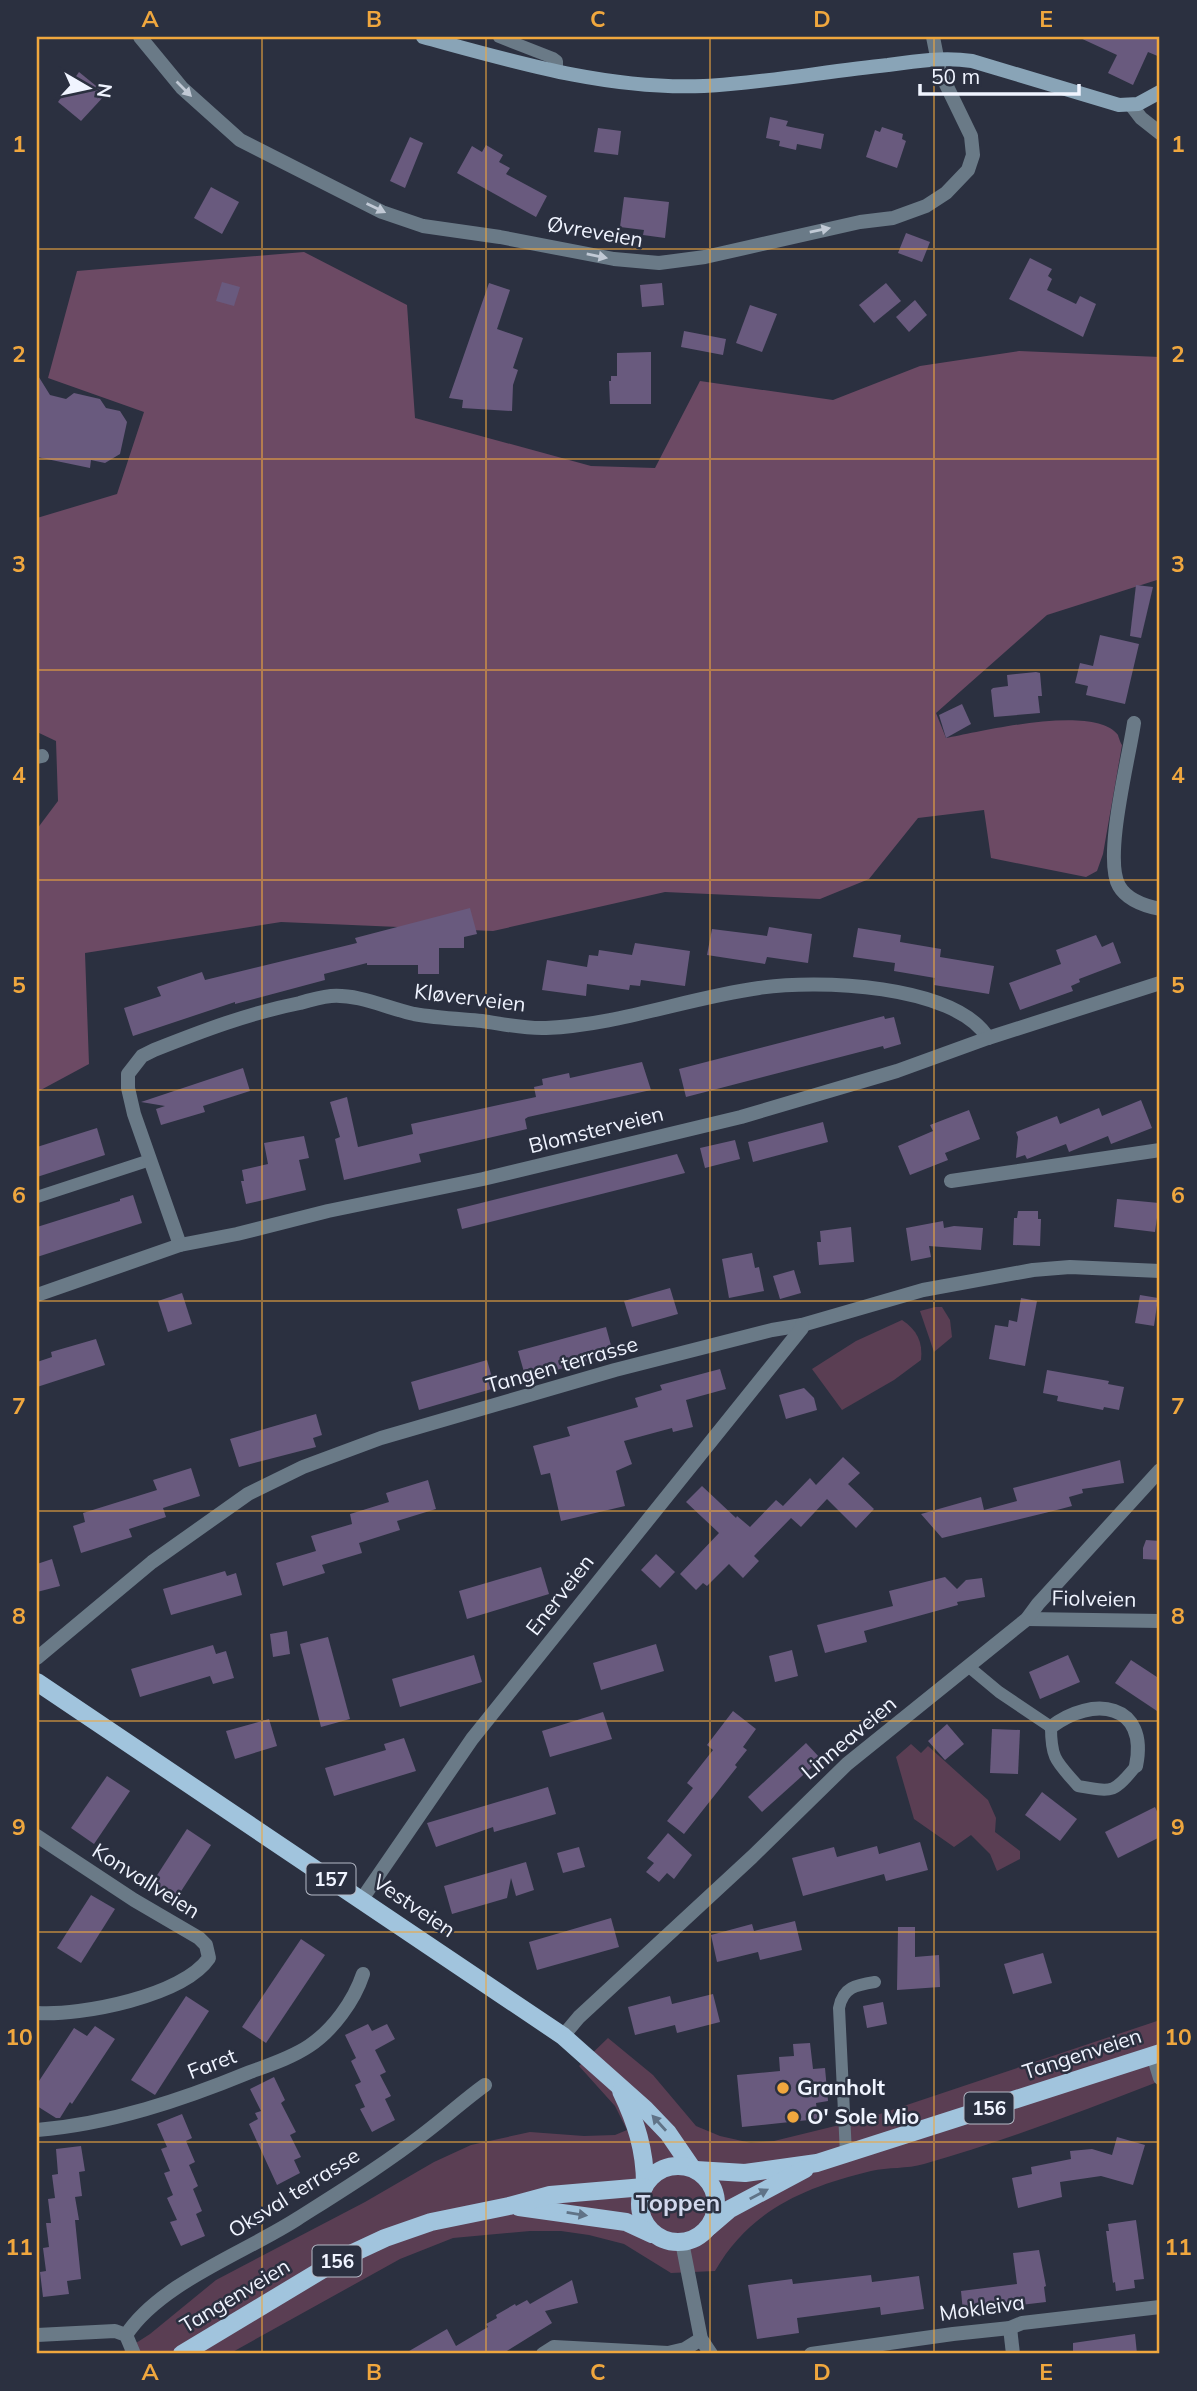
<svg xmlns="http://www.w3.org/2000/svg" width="1197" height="2391" viewBox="0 0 1197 2391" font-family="Mulish,sans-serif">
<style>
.green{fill:#5a3e53}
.forest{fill:#6c4a64}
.building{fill:#695a7e}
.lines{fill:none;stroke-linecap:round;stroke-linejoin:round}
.lane{stroke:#6a7a87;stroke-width:12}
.street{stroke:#6a7a87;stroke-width:14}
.secondary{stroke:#89a4b7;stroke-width:14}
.primary{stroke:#a1c4dd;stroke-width:18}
.oneway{fill:#c1c9d5}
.oneway2{fill:#607387}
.grid{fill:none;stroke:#f0a73e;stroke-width:2;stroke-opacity:0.55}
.poi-dot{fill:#f0a73e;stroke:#2b3040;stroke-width:2.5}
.labels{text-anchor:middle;stroke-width:5;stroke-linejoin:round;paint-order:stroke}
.shield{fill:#2b3040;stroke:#b5b9c6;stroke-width:2}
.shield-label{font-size:19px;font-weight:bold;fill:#f0f4ff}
.street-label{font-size:21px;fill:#f0f4ff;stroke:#2b3040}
.poi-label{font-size:21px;font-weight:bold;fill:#f0f4ff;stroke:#2b3040;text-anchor:start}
.quarter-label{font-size:24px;font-weight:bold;fill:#d2d8ed;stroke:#2b3040}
.neatline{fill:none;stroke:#f0a73e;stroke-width:2.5}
.grid-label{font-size:23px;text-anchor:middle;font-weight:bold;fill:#f0a73e}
</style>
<rect width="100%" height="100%" fill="#2b3040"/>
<g class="green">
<path d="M935,1307H942L950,1320L952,1337L934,1352L920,1311Z"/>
<path d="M902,1320C917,1330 923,1342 921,1360L894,1380L842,1410L812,1369L856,1341Z"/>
<path d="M911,1744L921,1753L928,1746L988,1800L996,1818L995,1832L1020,1851V1859L997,1871L990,1854L971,1835L954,1847L914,1819L896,1757Z"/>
<path d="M1160,2020V2081C1083,2111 1004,2141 924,2164C907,2169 888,2167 871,2171C805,2187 750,2210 715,2271L671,2273L624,2244L589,2235L561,2231H530L453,2238L400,2259L229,2354H119L150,2334L216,2280L365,2202L434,2162L471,2145L530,2132L584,2136L615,2135L627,2130L615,2106L579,2066L608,2038L653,2075L696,2126L720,2136L751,2143L774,2141L868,2118Z"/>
</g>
<path class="forest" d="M304,252L407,305L415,418L591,466L655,468L700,381L833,400L920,366L1019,351L1160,357V579L1047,615L936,713L946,738C980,732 1094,703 1118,735C1118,736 1121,744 1122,745L1103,854L1097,871L1086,877L991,858L984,810L918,818L869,879L820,899L665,892L493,931L281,922L85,953L89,1064L37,1092V829L58,801L56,741L37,732V518L117,494L144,412L48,378L77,271Z"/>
<g class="building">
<path d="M1078,37H1160V57L1148,52L1133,85L1108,73L1117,55Z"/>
<path d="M79,72L106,94L81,121L58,102Z"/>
<path d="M770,117L788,121L786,126L824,134L821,149L797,144L796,150L779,146L780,141L766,138Z"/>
<path d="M882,127L903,134L902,139L906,141L897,168L866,157L875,130L880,132Z"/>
<path d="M598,128L621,131L618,155L594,152Z"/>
<path d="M410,137L423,143L405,188L390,181Z"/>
<path d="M486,145L503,155L499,162L510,168L506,174L547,196L536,217L457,173L472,146L482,152Z"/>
<path d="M211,187L239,202L222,234L194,218Z"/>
<path d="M624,197L669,202L665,238L643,235L644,230L620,227Z"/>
<path d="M906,233L930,242L922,262L898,253Z"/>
<path d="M1030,258L1052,269L1048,276L1052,279L1047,290L1076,304L1080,296L1096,304L1083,337L1009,299Z"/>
<path d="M222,282L240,287L234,306L216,301Z"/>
<path d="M489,283L510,290L497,329L523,338L513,368L518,370L513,385L512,411L462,408L463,400L449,398Z"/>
<path d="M662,283L664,305L642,307L640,285Z"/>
<path d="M886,283L901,301L874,323L859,305Z"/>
<path d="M915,300L927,315L909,332L896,317Z"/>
<path d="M750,305L777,314L762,352L736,343Z"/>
<path d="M684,331L726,339L723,355L681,347Z"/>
<path d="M651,352V404H610L609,381H611V376H617V353Z"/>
<path d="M37,374L50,395L66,399L74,393L100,399L106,408L120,411L127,422L120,454L105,463L91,460L90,468L37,457Z"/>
<path d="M1136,585L1153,587L1141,638L1130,636Z"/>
<path d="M1100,635L1139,644L1125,704L1086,695L1088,686L1075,683L1080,663L1093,666Z"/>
<path d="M1036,672L1040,673L1042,696H1038L1040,713L994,717L991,690L993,688L1008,686L1007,675Z"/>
<path d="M962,704L971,724L946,738L939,715Z"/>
<path d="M470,908L477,934L464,937V948H439V974H418V965H367V963L324,974L325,980L235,1004V1002L133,1036L124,1008L161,996L157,987L202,972L205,980L357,943L355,938Z"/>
<path d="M769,927L812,934L808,963L767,957L765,964L707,955L712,929L767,936Z"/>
<path d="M858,928L901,935L900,942L941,949L940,957L994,966L989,994L934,985L935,978L894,971L895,963L853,957Z"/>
<path d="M1096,935L1102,947L1113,942L1121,963L1079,979L1080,982L1071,986L1073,991L1020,1010L1009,983L1061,964L1056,950Z"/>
<path d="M635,943L690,951L685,986L641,980L640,986L630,985L629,990L587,984L586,996L542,990L547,960L587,967L589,955L598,956L599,950L632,955Z"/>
<path d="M884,1016L885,1019L894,1017L901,1044L884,1049L883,1046L686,1097L679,1069Z"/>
<path d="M642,1062L651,1090L528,1117L525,1119L527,1129L419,1154L421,1162L344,1180L335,1139L340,1137L330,1102L347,1097L358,1147L413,1134L411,1124L536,1097L534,1087L543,1085L542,1079L569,1073L570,1078Z"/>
<path d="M243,1068L250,1091L203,1106L205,1112L161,1125L156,1109L165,1106L141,1102Z"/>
<path d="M1141,1100L1152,1128L1111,1144L1108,1136L1069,1152L1066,1144L1027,1159L1025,1155L1016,1158L1018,1137L1016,1132L1057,1116L1060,1124L1099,1108L1102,1116Z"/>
<path d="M969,1110L980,1139L945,1153L948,1160L910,1175L898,1146L933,1131L930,1125Z"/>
<path d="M823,1122L828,1142L753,1162L748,1142Z"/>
<path d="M97,1128L105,1155L37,1177V1147Z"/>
<path d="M304,1136L309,1158L299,1160L306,1190L246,1204L241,1181H244L242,1170L268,1164L264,1143Z"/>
<path d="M735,1140L740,1159L705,1168L700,1148Z"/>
<path d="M677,1154L685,1173L462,1229L457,1209Z"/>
<path d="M133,1195L142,1223L37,1257V1227L120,1201V1199Z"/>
<path d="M1117,1199L1159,1203L1155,1232L1114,1227Z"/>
<path d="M1018,1211H1038V1219H1041L1040,1246L1013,1245L1014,1218H1017Z"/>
<path d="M943,1221L944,1228L954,1226L983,1228L981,1250L929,1246L931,1257L911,1261L906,1228Z"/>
<path d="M851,1227L854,1262L819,1265L817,1242H821L820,1231Z"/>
<path d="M752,1253L755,1268L759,1267L764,1291L729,1298L722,1259Z"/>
<path d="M794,1270L801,1293L780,1299L773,1276Z"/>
<path d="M670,1288L678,1314L632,1327L624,1301Z"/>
<path d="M182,1293L192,1324L168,1332L158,1301Z"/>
<path d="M1140,1295L1158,1298L1154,1326L1135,1323Z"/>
<path d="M1021,1298L1037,1301L1025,1366L989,1359L995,1325L1008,1327L1009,1320L1017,1322Z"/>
<path d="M606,1327L612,1349L600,1352L601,1357L526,1379L518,1351Z"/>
<path d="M96,1339L105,1365L37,1387V1362L52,1357L51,1352Z"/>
<path d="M487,1360L495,1388L419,1410L411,1382Z"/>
<path d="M720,1369L726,1389L686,1400L693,1427L673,1432L672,1428L624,1441L632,1464L616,1471L625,1506L561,1521L550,1473L541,1475L533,1446L570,1436L567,1427L638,1407L635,1398L662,1390L660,1385Z"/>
<path d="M1047,1370L1109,1381L1108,1384L1124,1387L1119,1410L1104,1407L1103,1410L1057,1401L1058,1396L1043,1393Z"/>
<path d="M804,1388L814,1398L817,1410L786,1419L779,1395Z"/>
<path d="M316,1414L322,1435L313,1438L316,1447L239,1467L230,1439Z"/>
<path d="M843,1457L860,1473L848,1484L874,1509L856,1528L827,1499L801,1527L791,1518L754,1556L759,1561L743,1578L729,1564L707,1586L703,1583L696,1590L680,1574L719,1533L686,1502L702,1486L736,1518L737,1516L750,1527L776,1500L783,1506L810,1478L816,1485Z"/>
<path d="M1120,1460L1124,1483L1082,1489L1083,1493L1069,1497L1072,1506L1053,1511L942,1538L921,1514L981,1497L984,1510L1017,1501L1013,1488Z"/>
<path d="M191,1468L200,1496L163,1508L166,1517L129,1529L132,1537L81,1553L73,1526L85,1522L83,1513L157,1490L153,1480Z"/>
<path d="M428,1480L436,1509L397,1521L400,1530L359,1543L362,1553L322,1565L325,1573L283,1586L276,1563L316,1551L311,1536L352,1524L350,1514L389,1502L386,1493Z"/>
<path d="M1146,1540L1160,1541V1560L1143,1559V1548Z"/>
<path d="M656,1554L675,1572L660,1588L641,1570Z"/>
<path d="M52,1559L60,1586L37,1592V1564Z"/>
<path d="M541,1567L549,1594L467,1619L459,1591Z"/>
<path d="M225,1571L227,1576L236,1573L242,1595L171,1615L163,1589Z"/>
<path d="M945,1577L957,1589L966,1580L982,1578L985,1597L957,1602L958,1605L864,1631L867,1642L825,1653L817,1625L893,1606L889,1591Z"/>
<path d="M287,1631L290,1654L273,1657L270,1634Z"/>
<path d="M328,1637L350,1719L321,1727L300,1644Z"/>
<path d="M656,1644L664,1671L601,1690L593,1663Z"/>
<path d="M213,1645L216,1654L226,1651L234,1678L213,1684L210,1676L140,1697L131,1669Z"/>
<path d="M792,1650L798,1676L775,1682L769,1656Z"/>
<path d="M474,1655L482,1682L400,1707L392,1679Z"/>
<path d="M1068,1655L1080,1682L1040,1699L1029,1672Z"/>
<path d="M1131,1660L1160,1679V1713L1115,1683Z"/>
<path d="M733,1711L756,1729L743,1747L747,1750L735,1765L737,1767L684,1834L667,1821L693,1788L687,1783L713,1750L707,1745Z"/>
<path d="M603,1712L612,1739L550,1757L542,1731Z"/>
<path d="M269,1719L277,1746L235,1759L226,1731Z"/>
<path d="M947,1724L964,1744L945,1760L928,1741Z"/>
<path d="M992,1729L1020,1730L1018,1774L990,1773Z"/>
<path d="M404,1738L416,1771L334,1796L325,1768L386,1750L384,1744Z"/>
<path d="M806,1743L821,1759L762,1812L748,1797Z"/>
<path d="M107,1776L130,1791L94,1844L71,1828Z"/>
<path d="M548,1787L556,1814L494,1832L493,1827L436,1847L427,1823Z"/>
<path d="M1042,1792L1077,1819L1060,1841L1025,1815Z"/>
<path d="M1155,1807L1160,1818V1837L1118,1858L1105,1832Z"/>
<path d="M187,1829L211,1845L176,1899L152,1883Z"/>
<path d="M668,1833L692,1855L674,1879L667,1873L659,1882L646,1872L654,1863L647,1858Z"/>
<path d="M920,1842L928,1870L886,1881L884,1874L803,1896L792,1858L834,1847L837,1857L877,1846L879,1854Z"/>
<path d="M579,1847L585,1867L563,1873L557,1853Z"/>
<path d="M526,1862L534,1890L516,1896L511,1878L507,1898L452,1914L444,1886Z"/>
<path d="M91,1895L115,1909L81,1963L57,1948Z"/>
<path d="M611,1918L619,1947L537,1970L529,1942Z"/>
<path d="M795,1921L802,1950L760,1960L758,1952L717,1962L711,1935L752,1924L754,1931Z"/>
<path d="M898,1927H915V1957L939,1955L940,1987L897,1990Z"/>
<path d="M301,1939L325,1955L266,2043L242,2027Z"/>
<path d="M1043,1953L1052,1983L1013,1994L1004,1964Z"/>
<path d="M713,1994L720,2022L677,2033L675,2025L635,2035L628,2007L670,1996L672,2004Z"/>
<path d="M186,1996L209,2011L155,2095L131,2080Z"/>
<path d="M883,2002L887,2024L867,2028L863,2006Z"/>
<path d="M368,2024L372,2031L387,2024L395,2039L375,2050L386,2072L380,2075L391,2096L385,2099L395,2120L372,2132L360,2109L365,2107L355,2085L361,2082L351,2061L356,2058L345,2035Z"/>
<path d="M95,2026L115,2039L72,2104L70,2102L60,2118H56L37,2106V2084L74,2028L87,2036Z"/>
<path d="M810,2043L813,2069L825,2068L828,2101L816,2103L818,2119L742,2127L737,2075L780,2071L779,2057L794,2056L793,2044Z"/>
<path d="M274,2077L285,2100L281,2103L296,2132L290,2135L301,2157L294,2160L300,2173L277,2185L249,2124L258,2119L255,2113L261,2111L250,2089Z"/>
<path d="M182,2114L192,2138L186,2141L195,2162L189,2165L198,2186L193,2189L202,2211L196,2214L205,2236L181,2246L170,2222L177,2220L167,2198L173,2195L164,2173L170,2171L161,2149L167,2147L157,2124Z"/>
<path d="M1117,2137L1145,2145L1133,2185L1101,2176L1060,2182L1062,2197L1018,2208L1012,2178L1032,2174L1031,2167L1071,2159L1070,2151L1092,2149L1112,2155Z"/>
<path d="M81,2146L85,2171L79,2172L82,2196L75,2197L79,2220H75L81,2279L67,2281L69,2294L43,2297L40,2272L46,2271L43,2248L49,2247L46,2223H51L48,2199L55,2198L52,2175L58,2174L56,2149Z"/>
<path d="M1136,2220L1144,2279L1134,2280L1135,2288L1116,2291L1115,2282L1113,2283L1106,2231H1109L1108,2224Z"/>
<path d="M1039,2250L1046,2286L1044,2287L1046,2302L963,2312L961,2291L1017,2284L1013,2253Z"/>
<path d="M871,2275L872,2282L919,2276L924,2309L881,2315L880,2307L797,2318L799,2333L757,2339L748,2285L792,2279L793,2284Z"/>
<path d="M572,2280L578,2303L545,2311L552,2323L502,2354H404L447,2329L456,2346L488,2327L486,2324L497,2318L496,2315L515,2304L516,2306L527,2300L530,2304Z"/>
<path d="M1135,2334L1137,2354H1073V2343Z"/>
</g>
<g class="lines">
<g class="lane">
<path d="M499,37L553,58L557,61V72"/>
<path d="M37,1197L150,1160"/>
<path d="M969,1667L999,1692L1051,1727C1051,1760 1057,1762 1078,1786C1113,1792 1113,1794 1136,1766"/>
<path d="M846,2154L839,2008C843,1987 856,1985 875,1982"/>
</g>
<g class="street">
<path d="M140,37L182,88L240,140L382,212L423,226L500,237L614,259L659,263L705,257L860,222L893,218L926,206L946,193L968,170L973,155L971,136L940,72L933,37"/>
<path d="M1131,105L1141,118L1160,133"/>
<path d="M1134,723C1129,758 1103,858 1119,886C1127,900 1145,906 1160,909"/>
<path d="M37,757L42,756"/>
<path d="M951,1181L1160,1150"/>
<path d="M180,1245L134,1114L128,1088V1074L142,1056L154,1050C202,1031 249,1013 300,1003C310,1000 321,997 331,996C359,994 387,1008 414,1014C436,1018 460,1019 482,1021C503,1024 525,1029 546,1028C618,1025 687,998 759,988C816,979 955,984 988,1038"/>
<path d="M37,1295L180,1245L237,1234L328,1211L483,1179L741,1117L897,1071L988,1038L1160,983"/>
<path d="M1027,1619L1160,1621"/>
<path d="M37,1658L152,1562L248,1494L303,1467L381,1438L615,1370L772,1330L802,1325L923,1290L1033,1270L1070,1267L1160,1271"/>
<path d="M1051,1727C1093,1695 1149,1703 1136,1766"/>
<path d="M37,1836L134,1900L199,1938L206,1945L209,1958C183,1996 81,2016 37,2013"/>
<path d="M362,1899L472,1739L802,1328V1325"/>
<path d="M563,2036L579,2017L752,1857L847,1764L1027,1619L1038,1604L1160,1470"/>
<path d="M1153,2055L1160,2078"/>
<path d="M37,2130C110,2124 182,2100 250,2072C269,2065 291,2058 309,2046C333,2030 354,2001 363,1974"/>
<path d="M682,2242L701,2339L711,2354"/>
<path d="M1010,2328L1013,2354"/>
<path d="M37,2335L115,2331L126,2335L134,2354"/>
<path d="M126,2335C160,2283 244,2253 297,2219C341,2191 385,2164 426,2132C446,2117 464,2100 485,2085"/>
<path d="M543,2354L554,2347L668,2353L685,2349L701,2339"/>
<path d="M811,2354L953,2334L1010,2328L1022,2323L1160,2307"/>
</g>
<path class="secondary" d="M423,37C515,62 607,90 704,86C765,83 827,71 888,65C916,61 944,57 972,61L1119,105L1138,104L1160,92"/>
<g class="primary">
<path d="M37,1682L563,2036L645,2109L668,2133L692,2168"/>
<path d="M621,2091C636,2122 645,2150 645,2184"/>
<circle cx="678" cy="2204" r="38"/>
<path d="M696,2170L745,2173L817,2163L1160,2053"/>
<path d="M519,2207L626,2222L652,2234"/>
<path d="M709,2227L730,2209L805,2169"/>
<path d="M182,2354L340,2259L385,2238L431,2222L509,2206L550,2195L644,2187"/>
</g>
</g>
<defs><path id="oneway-solid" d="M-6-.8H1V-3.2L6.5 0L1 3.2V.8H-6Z" transform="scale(1.75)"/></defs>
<g class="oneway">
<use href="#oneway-solid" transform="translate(184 89) rotate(45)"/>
<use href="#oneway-solid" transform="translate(376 208) rotate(26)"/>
<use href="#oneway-solid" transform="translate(820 230) rotate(-12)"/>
<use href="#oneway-solid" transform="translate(597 256) rotate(11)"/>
</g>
<g class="oneway2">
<use href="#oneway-solid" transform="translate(659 2123) rotate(-132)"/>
<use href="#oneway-solid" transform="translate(759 2194) rotate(-28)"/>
<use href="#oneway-solid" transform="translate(577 2214) rotate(9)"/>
</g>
<path class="grid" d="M262,37V2354M486,37V2354M710,37V2354M934,37V2354M37,249H1160M37,459H1160M37,670H1160M37,880H1160M37,1090H1160M37,1301H1160M37,1511H1160M37,1721H1160M37,1932H1160M37,2142H1160"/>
<g class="poi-dot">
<circle cx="783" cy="2088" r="7"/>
<circle cx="793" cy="2117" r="7"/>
</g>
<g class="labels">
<g class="shield">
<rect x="306.5" y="1863.5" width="49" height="31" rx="5"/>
<rect x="964.5" y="2092.5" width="49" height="31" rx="5"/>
<rect x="312.5" y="2245.5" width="49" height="31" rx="5"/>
</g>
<g class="shield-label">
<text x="331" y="1886">157</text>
<text x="989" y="2115">156</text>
<text x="337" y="2268">156</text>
</g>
<g class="street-label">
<text transform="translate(595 232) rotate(10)" y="7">Øvreveien</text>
<text transform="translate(470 998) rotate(7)" y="7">Kløverveien</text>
<text transform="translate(596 1130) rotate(-14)" y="7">Blomsterveien</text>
<text transform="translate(562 1365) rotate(-16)" y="7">Tangen terrasse</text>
<text transform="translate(560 1595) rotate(-52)" y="7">Enerveien</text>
<text transform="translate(1094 1599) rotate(1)" y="7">Fiolveien</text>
<text transform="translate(849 1738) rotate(-40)" y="7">Linneaveien</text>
<text transform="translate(146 1881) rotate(32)" y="7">Konvallveien</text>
<text transform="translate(414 1906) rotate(34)" y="7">Vestveien</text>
<text transform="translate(1082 2054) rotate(-18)" y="7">Tangenveien</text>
<text transform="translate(212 2064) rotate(-21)" y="7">Faret</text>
<text transform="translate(294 2193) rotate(-32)" y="7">Oksval terrasse</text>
<text transform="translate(235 2296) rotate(-31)" y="7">Tangenveien</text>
<text transform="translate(982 2308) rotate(-8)" y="7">Mokleiva</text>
</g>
<g class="poi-label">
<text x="797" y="2095">Granholt</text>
<text x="807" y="2124">O' Sole Mio</text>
</g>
<g class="quarter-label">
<text x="678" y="2211">Toppen</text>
</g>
</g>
<rect width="1197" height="2391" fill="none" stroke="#2b3040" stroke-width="77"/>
<g transform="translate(88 88) rotate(99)" stroke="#2b3040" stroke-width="5" paint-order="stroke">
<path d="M0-5L12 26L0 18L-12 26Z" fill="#f0f4ff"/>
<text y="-10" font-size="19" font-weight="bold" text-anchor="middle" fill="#f0f4ff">N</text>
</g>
<path d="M920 84v10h159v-10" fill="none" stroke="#f0f4ff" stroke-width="3.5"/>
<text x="931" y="84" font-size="21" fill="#f0f4ff" stroke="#2b3040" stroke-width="5" paint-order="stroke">50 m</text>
<rect x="38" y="38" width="1120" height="2314" class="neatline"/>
<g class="grid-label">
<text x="150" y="27">A</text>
<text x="374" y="27">B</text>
<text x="598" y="27">C</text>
<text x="822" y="27">D</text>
<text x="1046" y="27">E</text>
<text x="19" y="152">1</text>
<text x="1178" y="152">1</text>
<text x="19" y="362">2</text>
<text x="1178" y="362">2</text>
<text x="19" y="572">3</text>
<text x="1178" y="572">3</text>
<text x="19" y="783">4</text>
<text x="1178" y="783">4</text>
<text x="19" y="993">5</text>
<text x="1178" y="993">5</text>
<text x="19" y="1203">6</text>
<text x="1178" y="1203">6</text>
<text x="19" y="1414">7</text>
<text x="1178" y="1414">7</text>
<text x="19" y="1624">8</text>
<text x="1178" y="1624">8</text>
<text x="19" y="1835">9</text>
<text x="1178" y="1835">9</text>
<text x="19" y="2045">10</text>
<text x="1178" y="2045">10</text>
<text x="19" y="2255">11</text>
<text x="1178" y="2255">11</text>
<text x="150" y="2380">A</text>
<text x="374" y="2380">B</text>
<text x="598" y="2380">C</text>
<text x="822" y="2380">D</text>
<text x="1046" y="2380">E</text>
</g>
</svg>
